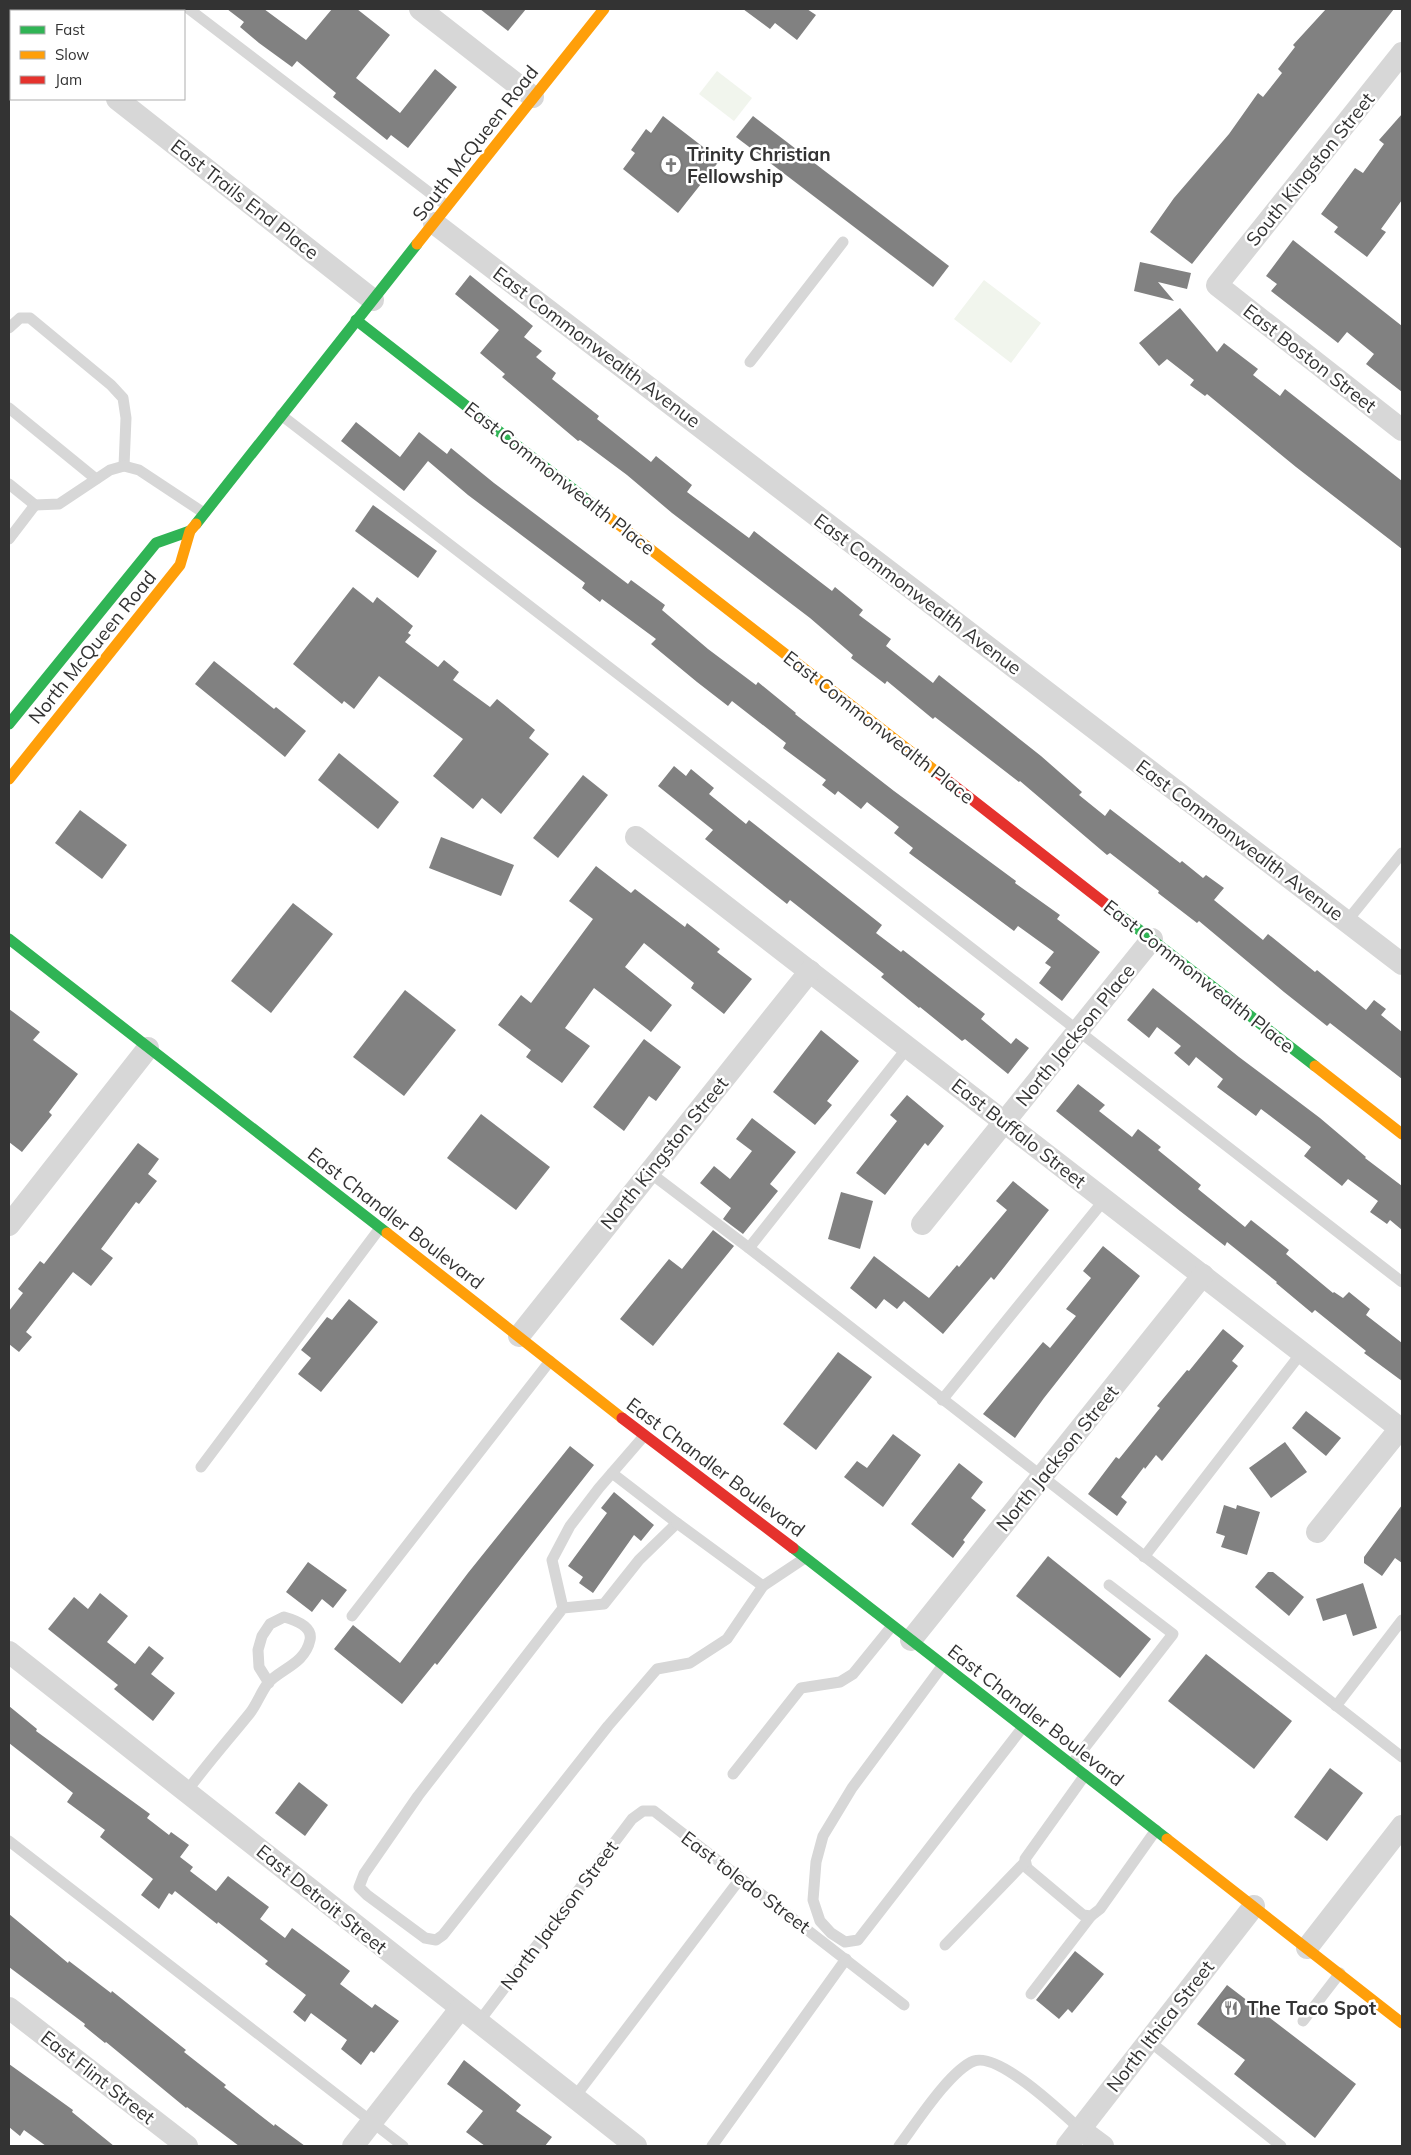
<svg xmlns="http://www.w3.org/2000/svg" width="1411" height="2155" viewBox="0 0 1411 2155" font-family="Mulish,sans-serif">
<style>
.green{fill:#f1f5ed}
.building{fill:#818181}
.lines{fill:none;stroke-linecap:round;stroke-linejoin:round}
.lane{stroke:#d7d7d7;stroke-width:11}
.street{stroke:#d7d7d7;stroke-width:22}
.fast{stroke:#30b455;stroke-width:11}
.slow{stroke:#ff9f0a;stroke-width:11}
.jam{stroke:#e5322d;stroke-width:11}
.labels{text-anchor:middle;stroke-width:5;stroke-linejoin:round;paint-order:stroke}
.street-label{font-size:19px;fill:#333;stroke:#fff}
.poi-label{font-size:19px;font-weight:bold;fill:#333;stroke:#fff;text-anchor:start}
</style>
<rect width="100%" height="100%" fill="#fff"/>
<g class="green">
<path d="M717,71L752,98L734,121L699,94Z"/>
<path d="M984,280L1041,323L1011,363L954,319Z"/>
</g>
<g class="building">
<path d="M227,9H264L306,40L332,9H357L390,35L356,78L400,113L435,69L457,87L408,148L391,135L387,140L333,97L336,93L297,61L292,67L259,43L240,27L244,22Z"/>
<path d="M480,9H526L508,31Z"/>
<path d="M743,9H807L816,15L797,40L775,23L770,29Z"/>
<path d="M1326,9H1394L1192,264L1150,232L1174,198L1229,134L1258,93L1263,97L1282,73L1278,69L1295,47L1293,45Z"/>
<path d="M1402,114V200L1381,229L1386,232L1367,257L1334,232L1338,227L1321,214L1355,168L1363,173L1384,144L1379,140Z"/>
<path d="M663,116L720,160L678,213L623,169L635,153L631,150L646,129L651,133Z"/>
<path d="M753,116L949,266L933,287L736,137Z"/>
<path d="M1293,240L1402,326V392L1366,364L1374,354L1347,332L1338,343L1271,291L1277,284L1266,276Z"/>
<path d="M1140,262L1191,273L1187,289L1158,282L1174,301L1134,291Z"/>
<path d="M470,275L533,326L524,337L542,351L536,357L556,373L552,379L599,416L597,419L651,462L656,456L692,485L687,492L749,538L754,531L832,591L835,587L863,610L859,615L891,639L886,646L933,683L939,675L1041,756L1082,792L1079,795L1105,816L1110,809L1180,863L1182,861L1203,878L1206,875L1224,888L1214,900L1263,940L1268,934L1315,972L1317,970L1366,1010L1374,1000L1386,1009L1381,1015L1402,1032V1079L1330,1023L1327,1026L1284,992L1199,921L1197,923L1158,893L1159,891L1110,853L1107,855L1020,781L1019,782L935,717L933,719L887,681L885,684L851,658L853,655L810,618L672,513L627,475L580,440L578,441L502,377L505,374L480,353L499,330L455,294Z"/>
<path d="M1180,308L1217,352L1224,343L1258,369L1253,375L1280,396L1285,389L1402,481V549L1296,467L1207,394L1205,396L1190,385L1194,380L1167,359L1159,366L1139,343Z"/>
<path d="M356,422L400,457L419,432L447,454L451,448L494,483L628,584L631,580L665,605L662,610L708,649L756,685L758,682L796,713L795,714L894,791L1016,881L1015,883L1060,915L1057,919L1100,952L1062,1001L1039,983L1051,967L1045,963L1054,952L1018,926L1014,931L909,853L913,848L894,833L899,827L867,802L861,809L838,791L835,795L822,785L826,780L783,748L786,743L732,701L728,706L697,682L651,644L656,639L602,599L600,602L582,588L585,583L468,495L428,461L404,491L341,441Z"/>
<path d="M373,505L437,551L418,578L355,531Z"/>
<path d="M353,587L373,603L377,597L413,626L408,633L411,635L405,642L438,667L444,660L459,672L453,680L490,707L497,699L535,730L529,738L549,754L501,814L482,798L473,809L433,776L463,739L379,676L354,709L344,701L342,704L293,664Z"/>
<path d="M214,661L274,709L276,707L306,731L285,757L195,684Z"/>
<path d="M339,753L399,802L378,829L318,780Z"/>
<path d="M674,766L686,776L691,769L714,788L709,794L746,824L749,820L882,925L876,933L901,952L903,950L985,1014L981,1019L1011,1044L1016,1038L1029,1048L1008,1074L965,1039L962,1041L920,1007L919,1008L881,977L884,974L790,900L787,904L705,839L713,830L658,786Z"/>
<path d="M583,775L608,795L558,858L533,838Z"/>
<path d="M80,810L127,845L102,879L55,843Z"/>
<path d="M441,837L514,865L501,896L429,868Z"/>
<path d="M596,866L631,893L635,889L685,927L687,923L720,949L717,952L752,979L724,1014L691,988L694,983L644,943L625,967L672,1005L651,1032L594,988L565,1028L590,1046L562,1083L526,1057L531,1050L498,1025L521,995L531,1003L593,919L569,901Z"/>
<path d="M293,903L333,934L271,1013L231,981Z"/>
<path d="M1153,988L1239,1057L1320,1118L1366,1157L1365,1158L1402,1186V1230L1390,1220L1387,1224L1370,1212L1378,1201L1348,1179L1342,1186L1304,1156L1311,1147L1261,1109L1256,1116L1217,1087L1223,1079L1196,1057L1189,1066L1174,1053L1181,1046L1157,1027L1149,1038L1127,1020Z"/>
<path d="M405,990L456,1030L404,1096L353,1057Z"/>
<path d="M9,1009L40,1032L33,1040L78,1074L49,1112L52,1115L22,1152L9,1142Z"/>
<path d="M821,1030L859,1061L827,1101L832,1105L815,1125L773,1092Z"/>
<path d="M644,1039L681,1067L656,1101L649,1096L624,1131L593,1107Z"/>
<path d="M1078,1084L1105,1105L1099,1111L1132,1137L1138,1129L1161,1147L1158,1150L1201,1185L1198,1189L1245,1227L1251,1220L1289,1250L1286,1254L1333,1293L1334,1292L1343,1298L1349,1292L1370,1309L1366,1315L1402,1343V1381L1364,1353L1366,1351L1315,1310L1312,1313L1276,1283L1277,1282L1227,1242L1225,1246L1180,1211L1056,1111Z"/>
<path d="M907,1095L944,1126L928,1146L925,1143L885,1195L856,1173L897,1121L890,1115Z"/>
<path d="M481,1114L550,1167L516,1210L447,1158Z"/>
<path d="M752,1118L796,1152L770,1184L778,1191L743,1234L723,1219L731,1208L700,1183L714,1166L730,1179L752,1151L736,1139Z"/>
<path d="M138,1143L159,1159L148,1174L157,1181L139,1204L136,1202L101,1249L113,1258L91,1286L73,1272L26,1332L32,1337L19,1352L9,1344V1311L23,1293L18,1289L40,1261L44,1264Z"/>
<path d="M1013,1181L1049,1210L994,1280L991,1277L943,1334L904,1301L897,1309L884,1299L876,1309L850,1288L874,1256L929,1298L957,1265L959,1267L1007,1210L996,1201Z"/>
<path d="M841,1192L873,1201L860,1249L828,1239Z"/>
<path d="M713,1230L734,1246L653,1346L620,1319L669,1259L682,1269Z"/>
<path d="M1103,1246L1140,1276L1044,1398L1015,1438L983,1414L1043,1342L1050,1348L1076,1316L1066,1309L1091,1278L1083,1271Z"/>
<path d="M349,1299L378,1322L321,1392L298,1374L311,1358L301,1350L327,1317L332,1320Z"/>
<path d="M1223,1329L1244,1346L1232,1361L1238,1366L1162,1461L1156,1455L1145,1469L1144,1467L1121,1497L1127,1502L1117,1516L1088,1494L1116,1457L1119,1459L1160,1408L1157,1406L1187,1370L1189,1371Z"/>
<path d="M838,1352L872,1377L816,1450L783,1424Z"/>
<path d="M1306,1411L1341,1438L1326,1456L1292,1428Z"/>
<path d="M893,1434L921,1455L883,1507L844,1477L857,1461L867,1468Z"/>
<path d="M1285,1442L1307,1472L1271,1498L1249,1468Z"/>
<path d="M570,1446L594,1465L437,1665L435,1663L402,1704L334,1649L353,1625L400,1663L468,1573Z"/>
<path d="M959,1463L983,1482L971,1498L986,1510L963,1540L965,1542L953,1558L911,1524Z"/>
<path d="M614,1492L654,1525L641,1541L634,1535L593,1593L579,1583L583,1577L568,1566L607,1513L601,1508Z"/>
<path d="M1224,1505L1236,1509L1237,1505L1260,1512L1247,1555L1221,1547L1225,1536L1216,1533Z"/>
<path d="M1402,1505V1563L1395,1558L1382,1576L1364,1563V1557Z"/>
<path d="M1048,1556L1151,1639L1120,1678L1016,1596Z"/>
<path d="M308,1562L347,1590L333,1608L322,1599L312,1612L286,1592Z"/>
<path d="M1268,1572H1273L1304,1597L1289,1616L1255,1587Z"/>
<path d="M1363,1583L1377,1628L1353,1636L1346,1614L1323,1621L1316,1599Z"/>
<path d="M100,1593L128,1616L107,1642L135,1664L149,1646L164,1658L151,1674L175,1693L153,1721L114,1689L118,1685L48,1629L74,1597L88,1609Z"/>
<path d="M1206,1654L1292,1721L1254,1769L1168,1701Z"/>
<path d="M9,1706L37,1729L36,1731L150,1814L147,1818L169,1835L171,1832L189,1845L180,1857L193,1867L190,1871L216,1891L228,1876L269,1907L260,1919L285,1938L292,1928L350,1971L340,1984L372,2008L375,2004L399,2021L374,2053L371,2051L361,2065L341,2049L347,2040L311,2013L305,2022L293,2012L306,1995L265,1964L268,1961L218,1922L217,1924L175,1891L172,1895L169,1893L159,1909L141,1895L153,1879L100,1837L105,1830L67,1802L73,1793L9,1743Z"/>
<path d="M1330,1768L1363,1793L1327,1841L1294,1817Z"/>
<path d="M299,1782L328,1805L305,1836L275,1813Z"/>
<path d="M9,1914L68,1963L69,1961L111,1993L112,1991L186,2050L184,2052L226,2085L224,2087L274,2126L275,2124L305,2146H239L187,2107L186,2108L106,2042L105,2043L84,2026L85,2024L9,1967Z"/>
<path d="M1075,1951L1104,1974L1072,2013L1068,2009L1059,2019L1036,2000Z"/>
<path d="M1227,1985L1356,2084L1315,2138L1234,2074L1245,2060L1197,2024Z"/>
<path d="M464,2060L521,2105L516,2111L552,2137L545,2146H485L466,2132L483,2111L447,2084Z"/>
<path d="M9,2064L73,2110L72,2112L114,2146H46L24,2130L20,2136L9,2127Z"/>
</g>
<g class="lines">
<g class="lane">
<path d="M189,9L447,206"/>
<path d="M9,328L20,318H30L111,385L123,398L126,418L124,466"/>
<path d="M750,362L843,242"/>
<path d="M9,408L96,479"/>
<path d="M281,415L653,701L1402,1282"/>
<path d="M9,484L35,505L59,504L110,470L124,466L139,470L204,513"/>
<path d="M9,539L35,505"/>
<path d="M1347,921L1402,853"/>
<path d="M649,1172L749,1248L1402,1757"/>
<path d="M749,1248L908,1047"/>
<path d="M942,1400L1105,1199"/>
<path d="M201,1467L380,1228"/>
<path d="M612,1473L677,1523L639,1560L604,1604L563,1608L418,1796L364,1874L359,1887L367,1895L425,1938L436,1940L443,1935L608,1726L657,1669L690,1663L727,1639L763,1586L805,1558"/>
<path d="M677,1523L763,1586"/>
<path d="M1144,1557L1302,1352"/>
<path d="M563,1608L552,1560L570,1526L599,1488L644,1436"/>
<path d="M352,1616L550,1361"/>
<path d="M943,1665L852,1788L823,1836L816,1862L813,1900L820,1921L831,1933L845,1942L858,1940L1023,1727"/>
<path d="M1336,1706L1402,1620"/>
<path d="M1071,1765L1173,1634L1109,1585"/>
<path d="M733,1774L801,1688L840,1682L853,1674L892,1626"/>
<path d="M1085,1775L1025,1859L1027,1868L1083,1915L1091,1916L1100,1909L1156,1830"/>
<path d="M187,1791C207,1764 229,1739 250,1713C257,1704 261,1692 268,1683C280,1669 305,1664 310,1640C313,1626 295,1620 284,1617L270,1624L262,1636L258,1650L259,1667L269,1683"/>
<path d="M9,1841L403,2146"/>
<path d="M945,1945L1025,1862"/>
<path d="M1031,1994L1091,1916"/>
<path d="M1303,2021L1340,1973"/>
<path d="M478,2023L632,1819L643,1811H654L904,2005"/>
<path d="M1149,2041L1281,2146"/>
<path d="M574,2098L740,1879"/>
<path d="M712,2146L846,1959"/>
<path d="M899,2146C915,2125 950,2070 974,2061C999,2052 1061,2112 1080,2129"/>
</g>
<g class="street">
<path d="M420,9L533,97"/>
<path d="M9,40L11,41"/>
<path d="M1402,53L1217,285L1402,430"/>
<path d="M117,99L373,300"/>
<path d="M434,223L1402,964"/>
<path d="M636,837L1402,1430"/>
<path d="M922,1224L1152,939"/>
<path d="M9,1225L148,1048"/>
<path d="M519,1336L810,971"/>
<path d="M1317,1532L1402,1426"/>
<path d="M911,1640L1203,1275"/>
<path d="M9,1652L636,2146"/>
<path d="M1307,1948L1402,1826"/>
<path d="M9,2008L187,2146"/>
<path d="M1080,2129L1103,2146"/>
<path d="M353,2146L460,2009"/>
<path d="M1067,2146L1254,1906"/>
</g>
<g class="fast">
<path d="M356,320L600,510"/>
<path d="M196,524L417,244"/>
<path d="M9,724L156,543L190,531"/>
<path d="M1111,908L1315,1066"/>
<path d="M9,939L387,1233"/>
<path d="M793,1548L1167,1839"/>
</g>
<g class="slow">
<path d="M417,244L604,9"/>
<path d="M600,510L938,773"/>
<path d="M9,779L180,565L190,531L196,524"/>
<path d="M1315,1066L1402,1134"/>
<path d="M387,1233L622,1418"/>
<path d="M1167,1839L1402,2023"/>
</g>
<g class="jam">
<path d="M938,773L1111,908"/>
<path d="M622,1418L793,1548"/>
</g>
</g>
<defs>
<g id="church-ring" transform="scale(1.125)"><circle r="9.5" fill="#fff" stroke="#7a7a7a" stroke-width="1.5"/><path d="M-1.2-6h2.4v3.5h3.3v2.4h-3.3V6h-2.4V-.1h-3.3v-2.4h3.3Z" fill="#7a7a7a"/></g>
<g id="restaurant-ring" transform="scale(1.125)"><circle r="9.5" fill="#fff" stroke="#7a7a7a" stroke-width="1.5"/><path d="M-5-6h1v4h1v-4h1v4h1v-4h1v5L-1.5 .5V6h-2V.5L-5-1ZM5-6V6H3V1.5H1.5Q1.5-4 5-6Z" fill="#7a7a7a"/></g>
</defs>
<g fill-rule="evenodd">
<use href="#church-ring" x="671" y="165"/>
<use href="#restaurant-ring" x="1231" y="2008"/>
</g>
<g class="labels">
<g class="street-label">
<text transform="translate(475 143) rotate(-52)" y="7">South McQueen Road</text>
<text transform="translate(1310 169) rotate(-51)" y="7">South Kingston Street</text>
<text transform="translate(245 199) rotate(38)" y="7">East Trails End Place</text>
<text transform="translate(597 347) rotate(37)" y="7">East Commonwealth Avenue</text>
<text transform="translate(1310 358) rotate(38)" y="7">East Boston Street</text>
<text transform="translate(560 478) rotate(38)" y="7">East Commonwealth Place</text>
<text transform="translate(918 594) rotate(37)" y="7">East Commonwealth Avenue</text>
<text transform="translate(92 647) rotate(-51)" y="7">North McQueen Road</text>
<text transform="translate(879 727) rotate(38)" y="7">East Commonwealth Place</text>
<text transform="translate(1240 840) rotate(37)" y="7">East Commonwealth Avenue</text>
<text transform="translate(1199 976) rotate(38)" y="7">East Commonwealth Place</text>
<text transform="translate(1075 1035) rotate(-51)" y="7">North Jackson Place</text>
<text transform="translate(1019 1133) rotate(38)" y="7">East Buffalo Street</text>
<text transform="translate(664 1153) rotate(-51)" y="7">North Kingston Street</text>
<text transform="translate(396 1218) rotate(38)" y="7">East Chandler Boulevard</text>
<text transform="translate(1057 1458) rotate(-51)" y="7">North Jackson Street</text>
<text transform="translate(716 1467) rotate(37)" y="7">East Chandler Boulevard</text>
<text transform="translate(1036 1715) rotate(38)" y="7">East Chandler Boulevard</text>
<text transform="translate(746 1882) rotate(37)" y="7">East toledo Street</text>
<text transform="translate(322 1899) rotate(39)" y="7">East Detroit Street</text>
<text transform="translate(559 1915) rotate(-53)" y="7">North Jackson Street</text>
<text transform="translate(1160 2026) rotate(-52)" y="7">North Ithica Street</text>
<text transform="translate(98 2077) rotate(38)" y="7">East Flint Street</text>
</g>
<g class="poi-label">
<text x="687" y="161">Trinity Christian<tspan x="687" dy="22">Fellowship</tspan></text>
<text x="1247" y="2015">The Taco Spot</text>
</g>
</g>
<rect width="1411" height="2155" fill="none" stroke="#333333" stroke-width="20"/>
<rect x="10" y="10" width="175" height="90" fill="#ffffff" stroke="#adadad"/>
<rect x="20" y="26" width="25" height="8" fill="#30b455" stroke="#adadad"/>
<text x="55" y="35" font-size="15" fill="#333333">Fast</text>
<rect x="20" y="51" width="25" height="8" fill="#ff9f0a" stroke="#adadad"/>
<text x="55" y="60" font-size="15" fill="#333333">Slow</text>
<rect x="20" y="76" width="25" height="8" fill="#e5322d" stroke="#adadad"/>
<text x="55" y="85" font-size="15" fill="#333333">Jam</text>
</svg>
